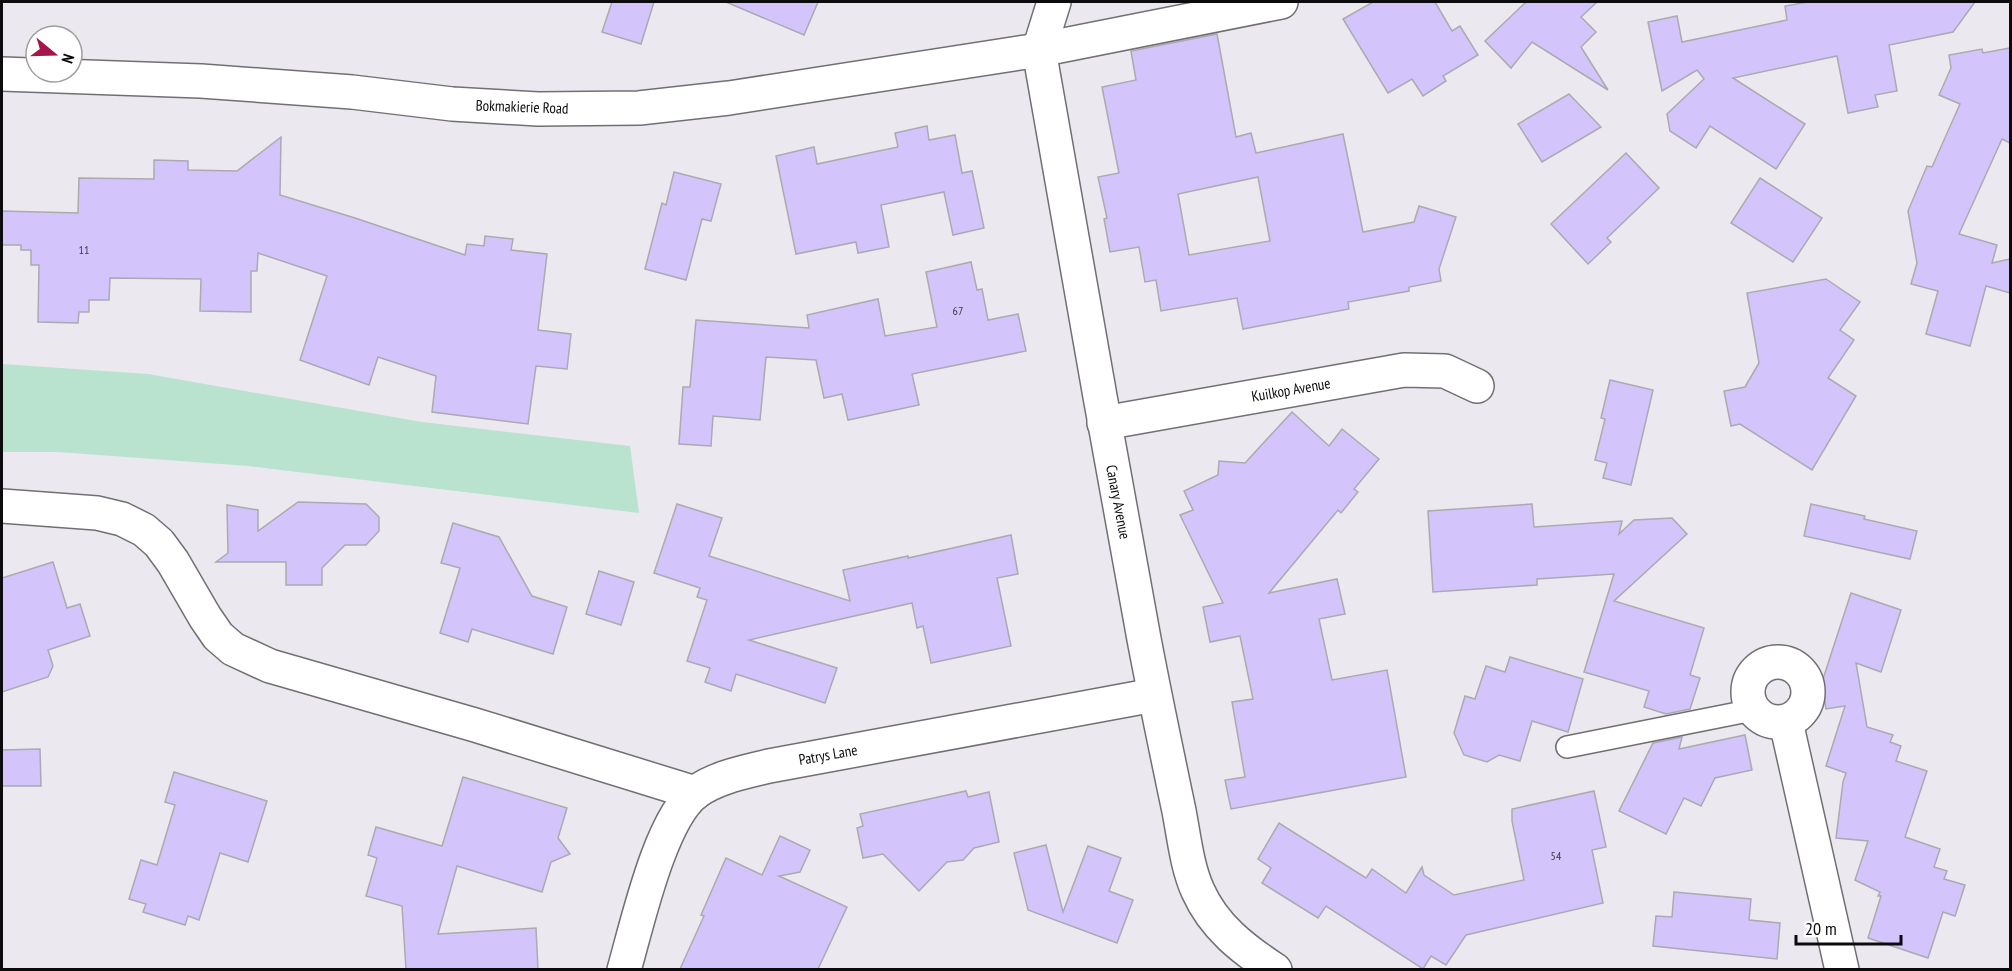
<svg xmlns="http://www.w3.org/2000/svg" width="2012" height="971" viewBox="0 0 2012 971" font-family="'PT Sans Narrow',sans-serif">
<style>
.green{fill:#b9e3ce}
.building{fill:#d3c4fc;stroke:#abaab0;stroke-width:1.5;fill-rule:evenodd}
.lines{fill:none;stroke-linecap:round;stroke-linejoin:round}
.lane-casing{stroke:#716f74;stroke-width:24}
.street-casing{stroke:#716f74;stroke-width:36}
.lane{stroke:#fff;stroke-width:21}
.street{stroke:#fff;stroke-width:33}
.labels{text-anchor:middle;stroke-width:4.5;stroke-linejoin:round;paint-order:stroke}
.number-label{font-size:12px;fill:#3e3949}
.street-label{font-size:15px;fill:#0c0b0d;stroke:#fff}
</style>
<rect width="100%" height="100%" fill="#ebe9ef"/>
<path class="green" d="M2,364L148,374L422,422L630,446L639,513L248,466L58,452H2Z"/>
<g class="building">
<path d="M612,2H654L641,44L602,32Z"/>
<path d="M726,2H818L804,35Z"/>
<path d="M1373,2H1435L1452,31L1460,26L1478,55L1443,76L1446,81L1423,96L1412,79L1388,93L1343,19Z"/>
<path d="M1526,2H1597L1581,17L1596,32L1581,47L1608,90L1532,42L1511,68L1485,41Z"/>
<path d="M1808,2H1975L1953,32L1889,45L1897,91L1875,95L1878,107L1848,113L1837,56L1733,78L1805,124L1776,169L1710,126L1696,148L1670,131L1667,114L1704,79L1697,70L1662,91L1648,22L1677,16L1682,42L1787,20L1785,6Z"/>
<path d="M1217,34L1236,137L1251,133L1256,153L1343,134L1363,232L1414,222L1419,206L1456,217L1439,269L1441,281L1409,287V291L1348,302L1349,309L1243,329L1237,298L1161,311L1156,280L1145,282L1139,247L1110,252L1104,219L1107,218L1098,177L1119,173L1102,87L1136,80L1131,51ZM1258,177L1270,241L1189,255L1178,194Z"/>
<path d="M2010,48V143L2002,139L1959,234L1997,245L1992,263L2010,259V293L1986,286L1970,346L1926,334L1938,291L1911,284L1917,263L1908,211L1927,166L1932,167L1960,104L1939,95L1951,68L1949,55L1982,49L1983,53Z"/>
<path d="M1569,94L1601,127L1542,162L1518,124Z"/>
<path d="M927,126L929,140L955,135L962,173L972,171L984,228L953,235L944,192L881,205L889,247L858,253L856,242L796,254L776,156L814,147L817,164L898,147L895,133Z"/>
<path d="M281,137L280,195L355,218L465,255L467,244L484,246L485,236L513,239L511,250L547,254L538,330L571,334L567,369L536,366L528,424L432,412L436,376L378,357L369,385L300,360L327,276L258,253L257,271H251V312L200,311L201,279L110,278L109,300H89V312H79L78,323L38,322L39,265H31V250H21V245H2V211L78,213L79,178L154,179V160L188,161V170L237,171Z"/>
<path d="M1626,153L1659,188L1607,238L1611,242L1588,264L1551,224Z"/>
<path d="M674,172L721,184L711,221L702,219L686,280L645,269L662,203L666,205Z"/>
<path d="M1760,178L1822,218L1793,262L1731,223Z"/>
<path d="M971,262L977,290L982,289L988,320L1018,314L1026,351L912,374L919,405L848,420L842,394L824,398L816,360L766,357L760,420L713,416L711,446L679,444L683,387H690L696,320L809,328L807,315L878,299L885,336L937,327L926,272Z"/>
<path d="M1826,279L1860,302L1840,330L1854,340L1828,378L1856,396L1812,470L1740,424L1731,426L1724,391L1745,387L1759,363L1747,293Z"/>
<path d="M1610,380L1653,390L1631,485L1603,478L1607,463L1595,460L1605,419L1601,418Z"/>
<path d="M1292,412L1329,446L1342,429L1379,459L1354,489L1358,492L1341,513L1338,510L1269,593L1337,579L1345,614L1319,619L1332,680L1387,670L1406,777L1231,809L1225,780L1245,777L1232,702L1253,699L1240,636L1210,642L1203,607L1223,603L1180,515L1193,510L1184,491L1218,475L1219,461L1245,463Z"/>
<path d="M298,502L366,504L379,517V531L366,545H345L322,568V585H286V562H216L228,553L227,505L258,510V531Z"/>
<path d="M677,504L722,518L709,556L850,601L843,570L908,556V558L1011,535L1018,574L997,578L1011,646L931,663L923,626L917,628L912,603L749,640L837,668L825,703L736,674L731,691L705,682L710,668L687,661L707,600L697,597L700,588L654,573Z"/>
<path d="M1532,504L1534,527L1622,521L1619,534L1634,520L1672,518L1687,534L1614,601L1704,628L1690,675L1700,678L1690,709L1666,714L1644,707L1649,691L1584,672L1614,574L1537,579V585L1433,592L1428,511Z"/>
<path d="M1811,504L1865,516L1864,519L1917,531L1910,559L1804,536Z"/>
<path d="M453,523L499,537L532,596L567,607L553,654L472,629L468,642L440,633L460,568L441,563Z"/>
<path d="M53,562L67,608L80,604L90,636L48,650L53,666L48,677L2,692V578Z"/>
<path d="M599,571L634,582L621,625L586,614Z"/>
<path d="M1851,593L1901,610L1881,672L1856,663L1867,727L1893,735L1890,742L1901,746L1896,761L1927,771L1905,837L1940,849L1934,867L1947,871L1944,879L1965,885L1955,916L1943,912L1928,958L1868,938L1881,896H1878L1880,892L1855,880L1868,841L1836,838L1843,782L1846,773L1826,766L1845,706L1826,709L1822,682Z"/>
<path d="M1510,657L1583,679L1568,732L1532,721L1520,761L1499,755L1487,762L1464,755L1454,733L1465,696L1475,699L1486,666L1505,672Z"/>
<path d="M1745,735L1752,770L1715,778L1701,806L1684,798L1666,834L1619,811L1653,743L1682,737L1679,749Z"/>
<path d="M40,749L41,786H2V750Z"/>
<path d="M174,772L267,801L248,862L220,853L199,920L188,916L185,925L143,912L146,904L129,899L141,860L157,865L175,805L165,802Z"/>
<path d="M463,777L567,808L558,838L570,854L551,862L542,892L457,866L438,934L536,928L538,969H406L402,906L366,896L377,858L368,855L376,827L442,846Z"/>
<path d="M966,791L968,797L989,792L999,842L974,848L963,860L947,862L919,891L883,854L863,858L857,828L863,826L860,814Z"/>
<path d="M1594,791L1606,847L1592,850L1603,903L1466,935L1446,965L1431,956L1423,969L1326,906L1318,918L1262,883L1271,868L1258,859L1279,823L1366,878L1372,869L1406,893L1422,867L1424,875L1454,895L1524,880L1512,821V809Z"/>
<path d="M780,836L810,850L800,872L779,876L847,907L818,969H680L704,916L701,915L726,858L762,875Z"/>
<path d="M1046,845L1063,912L1088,846L1121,858L1109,891L1133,900L1117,943L1028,910L1014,853Z"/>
<path d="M1674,892L1751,899L1749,920L1780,923L1777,959L1653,946L1656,916L1672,917Z"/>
</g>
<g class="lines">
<g class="lane-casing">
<path id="lane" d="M1567,747L1753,710"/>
</g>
<g class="street-casing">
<g id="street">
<path d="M1054,2L1039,50C1073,246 1108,443 1144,639C1155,697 1167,754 1179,811C1184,837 1187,867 1198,891C1214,927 1243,949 1275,970"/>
<path d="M2,74L201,81L352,92L452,104L538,109L639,108L729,98L1039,50L1281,2"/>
<path d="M1104,423L1404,370L1445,371L1477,386"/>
<path d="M2,506L97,513L122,519L144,530L159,543L173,562L205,617L218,636L233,649L270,666L475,725L695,793"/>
<circle cx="1778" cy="692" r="30"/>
<path d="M1786,722L1842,970"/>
<path d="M624,970C637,925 660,819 696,792C717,777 745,772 769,766L1154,695"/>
</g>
</g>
<use href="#lane" class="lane"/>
<use href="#street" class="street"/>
</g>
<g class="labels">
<g class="number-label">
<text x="84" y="254">11</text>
<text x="958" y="315">67</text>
<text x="1556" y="860">54</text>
</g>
<g class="street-label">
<text transform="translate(522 107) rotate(2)" y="5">Bokmakierie Road</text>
<text transform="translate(1291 390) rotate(-10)" y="5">Kuilkop Avenue</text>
<text transform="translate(1118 502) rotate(79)" y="5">Canary Avenue</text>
<text transform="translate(828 755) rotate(-10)" y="5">Patrys Lane</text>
</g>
</g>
<rect width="2012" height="971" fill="none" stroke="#0c0b0d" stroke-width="6"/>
<g transform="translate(54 54) rotate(109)"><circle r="28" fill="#ffffff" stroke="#9e9d9e" stroke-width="1.5"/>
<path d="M0-4.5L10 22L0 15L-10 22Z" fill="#a7134b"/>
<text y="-9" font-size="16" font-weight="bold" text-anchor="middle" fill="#0c0b0d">N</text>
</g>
<path d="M1796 935v9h105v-9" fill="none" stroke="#0c0b0d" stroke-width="3"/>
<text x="1805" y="935" font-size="18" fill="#0c0b0d" stroke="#ffffff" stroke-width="4.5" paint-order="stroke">20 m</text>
</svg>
